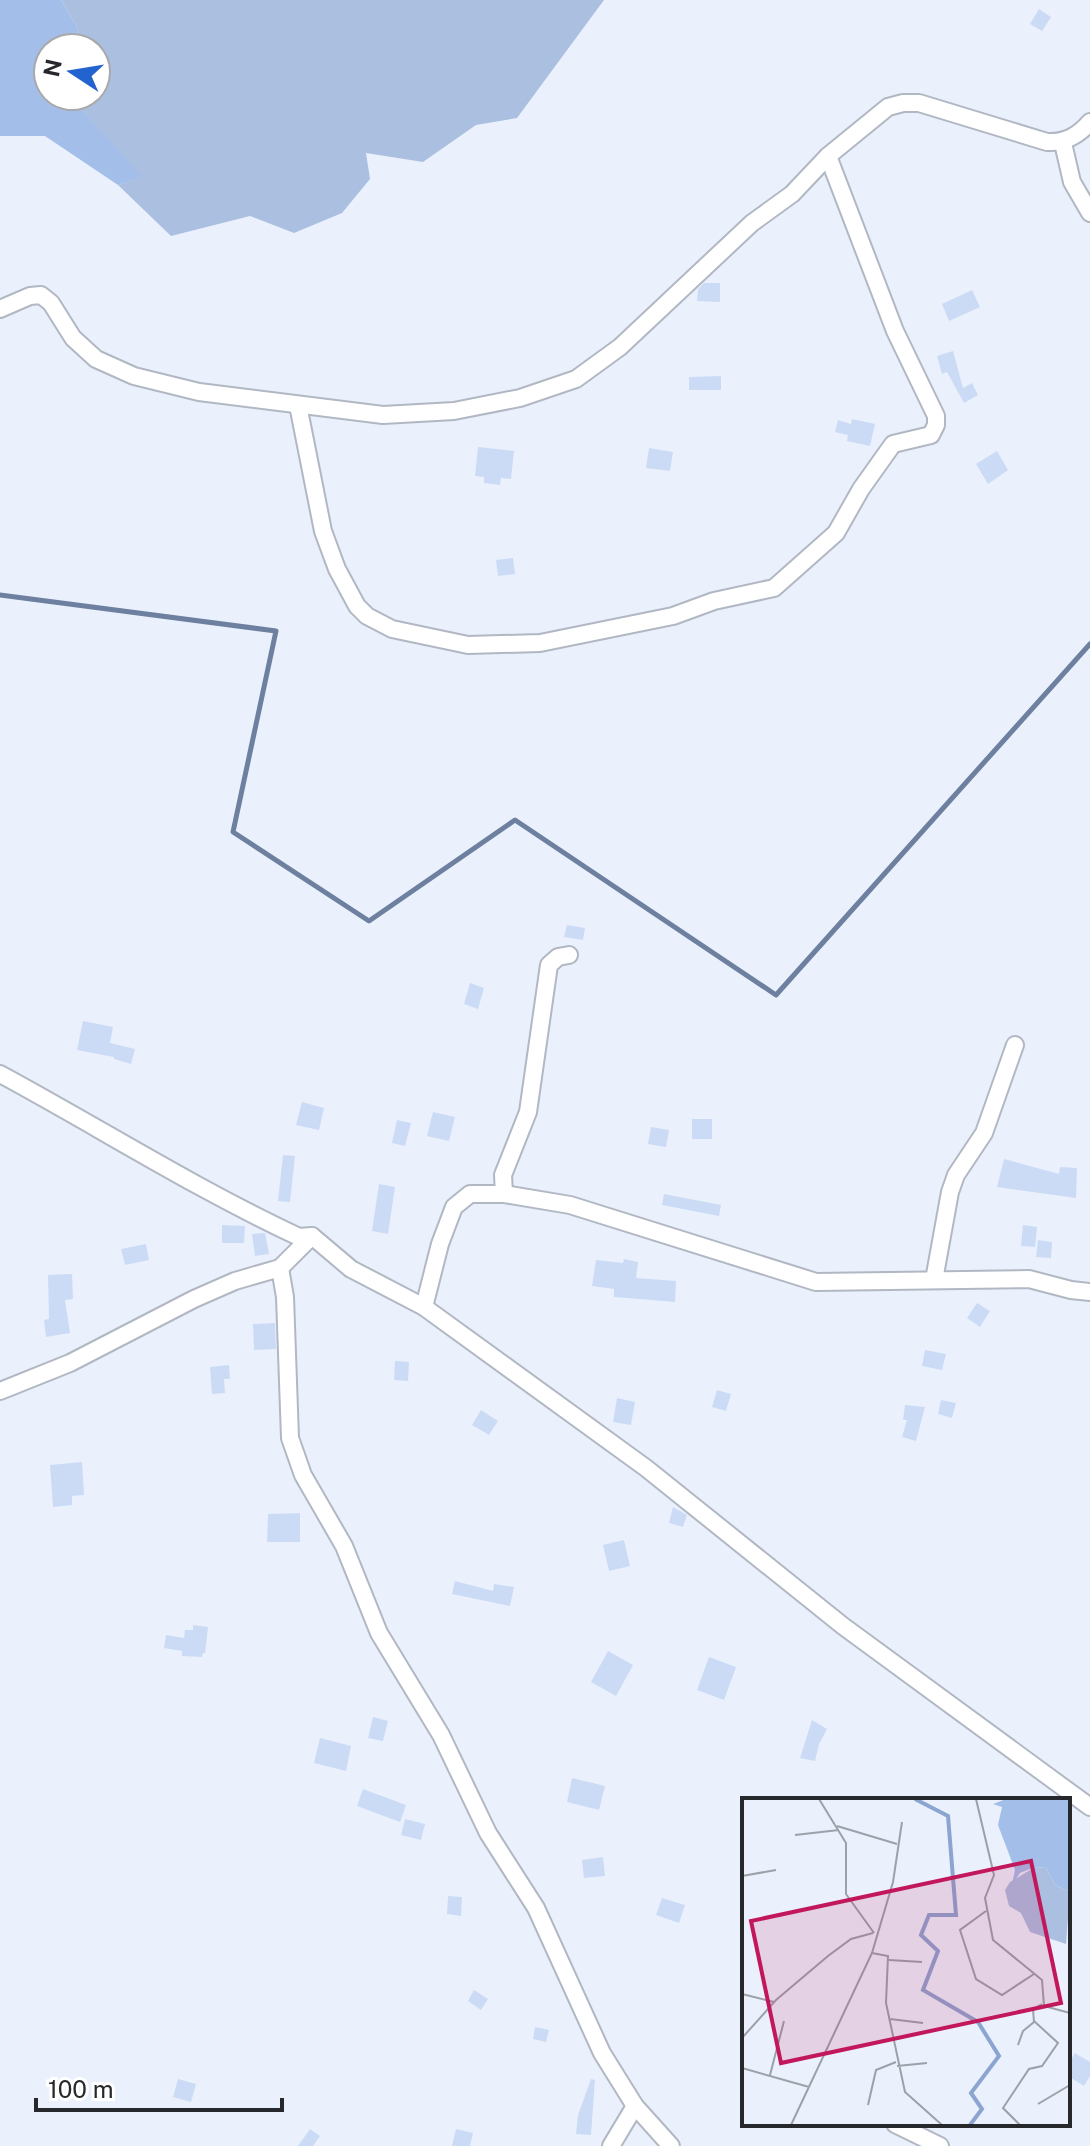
<svg xmlns="http://www.w3.org/2000/svg" width="1090" height="2146" viewBox="0 0 1090 2146" font-family="'Public Sans',sans-serif">
<style>
.green{fill:#abbfe0}
.forest{fill:#a4beea}
.lines{fill:none;stroke-linecap:round;stroke-linejoin:round}
.stream{stroke:#6d809f;stroke-width:5}
.building{fill:#cbdbf6}
.minor-casing{stroke:#b1b8c3;stroke-width:20}
.minor{stroke:#fff;stroke-width:16}
.inset-river{fill:none;stroke:#8ca5d0;stroke-width:4}
.inset-road{fill:none;stroke:#9ca1a9;stroke-width:2}
.view{fill:#c2185b;fill-opacity:0.15;stroke:#c2185b;stroke-width:4}
.inset-edge{fill:none;stroke:#26282c;stroke-width:4}
</style>
<rect width="100%" height="100%" fill="#eaf1fc"/>
<path class="green" d="M61,0H604L517,118L476,125L423,162L366,153L370,179L342,213L294,233L250,216L171,236L118,185L141,177L70,96H96V48H76L78,29Z"/>
<path class="forest" d="M0,0H61L78,29L76,48H48V96H70L142,177L118,185L45,136H0Z"/>
<g class="lines">
<path class="stream" d="M0,595L276,631L233,832L369,921L515,820L776,995L1090,644"/>
</g>
<g class="building">
<path d="M1039,9L1051,17L1042,31L1030,24Z"/>
<path d="M704,283H720V302L697,301L698,289Z"/>
<path d="M972,290L980,307L949,321L942,304Z"/>
<path d="M953,351L963,388L972,383L978,395L964,403L947,372L942,374L937,356Z"/>
<path d="M721,376V390H689V377Z"/>
<path d="M852,419L875,424L870,446L847,441L848,435L835,432L838,420L851,424Z"/>
<path d="M478,447L514,451L511,479L501,478L500,485L484,483V477L475,476Z"/>
<path d="M649,448L673,452L670,471L646,468Z"/>
<path d="M997,451L1008,470L988,484L976,464Z"/>
<path d="M513,558L515,574L498,576L496,560Z"/>
<path d="M567,925L585,928L583,940L564,937Z"/>
<path d="M470,983L484,988L478,1009L464,1004Z"/>
<path d="M83,1021L113,1027L110,1043L135,1049L131,1064L114,1059V1057L77,1050Z"/>
<path d="M302,1102L324,1108L319,1130L296,1125Z"/>
<path d="M433,1112L455,1117L449,1141L427,1136Z"/>
<rect x="692" y="1119" width="20" height="20"/>
<path d="M397,1120L411,1123L405,1146L392,1143Z"/>
<path d="M651,1127L669,1130L666,1147L648,1144Z"/>
<path d="M283,1155L295,1156L290,1202L278,1201Z"/>
<path d="M1004,1159L1059,1174L1060,1167L1077,1168L1076,1198L997,1187Z"/>
<path d="M379,1184L395,1187L388,1234L372,1231Z"/>
<path d="M664,1194L721,1205L719,1216L662,1205Z"/>
<path d="M222,1225L245,1226L244,1243H222Z"/>
<path d="M1023,1225L1037,1227L1035,1247L1021,1246Z"/>
<path d="M265,1233L269,1254L255,1256L252,1234Z"/>
<path d="M1038,1240L1052,1242L1051,1258L1036,1257Z"/>
<path d="M146,1244L149,1260L125,1265L121,1249Z"/>
<path d="M624,1259L638,1262L636,1278L676,1281L675,1302L614,1297V1289L592,1286L596,1260L623,1263Z"/>
<path d="M72,1274L73,1299L65,1300L70,1333L46,1337L44,1320L49,1319L48,1275Z"/>
<path d="M977,1303L990,1311L980,1327L967,1318Z"/>
<path d="M275,1323L276,1349L254,1350L253,1324Z"/>
<path d="M925,1350L946,1354L942,1370L922,1366Z"/>
<path d="M395,1361L409,1362L408,1381L394,1380Z"/>
<path d="M229,1365L230,1379H224L225,1393L212,1394L210,1367Z"/>
<path d="M717,1390L731,1394L726,1411L712,1407Z"/>
<path d="M617,1398L635,1402L631,1425L613,1422Z"/>
<path d="M941,1400L956,1403L952,1418L938,1414Z"/>
<path d="M905,1405L925,1407L916,1441L902,1437L907,1420H903Z"/>
<path d="M481,1410L498,1421L489,1435L472,1425Z"/>
<path d="M82,1462L84,1495L72,1496V1505L53,1507L50,1465Z"/>
<path d="M673,1507L687,1515L683,1527L669,1523Z"/>
<path d="M300,1513V1542H267L268,1514Z"/>
<path d="M624,1540L630,1566L609,1571L603,1545Z"/>
<path d="M455,1581L493,1591L494,1584L514,1587L510,1606L452,1594Z"/>
<path d="M193,1625L208,1627L205,1653H203L202,1657L182,1656V1651L164,1648L166,1635L184,1638L185,1630H193Z"/>
<path d="M608,1651L633,1665L616,1696L591,1682Z"/>
<path d="M709,1657L736,1667L724,1700L697,1690Z"/>
<path d="M373,1717L388,1721L383,1741L368,1738Z"/>
<path d="M812,1720L827,1729L819,1744L815,1761L800,1758Z"/>
<path d="M320,1738L351,1746L346,1771L314,1763Z"/>
<path d="M572,1778L605,1786L599,1810L567,1802Z"/>
<path d="M363,1789L406,1805L400,1822L357,1806Z"/>
<path d="M405,1819L425,1824L421,1840L401,1835Z"/>
<path d="M603,1857L605,1876L584,1878L582,1860Z"/>
<path d="M448,1896L462,1897L461,1916L447,1914Z"/>
<path d="M662,1898L685,1905L679,1923L656,1915Z"/>
<path d="M474,1990L488,1999L481,2010L468,2001Z"/>
<path d="M535,2027L549,2030L546,2042L533,2039Z"/>
<path d="M1075,2053L1090,2062V2076L1084,2086L1068,2076V2064Z"/>
<path d="M178,2079L196,2084L191,2102L173,2097Z"/>
<path d="M591,2079L595,2080L591,2135L576,2134L578,2115Z"/>
<path d="M310,2129L320,2136L313,2146H298Z"/>
<path d="M456,2129L473,2133L470,2146H452Z"/>
</g>
<g class="lines">
<g class="minor-casing">
<g id="minor">
<path d="M1063,143L1072,182L1090,213"/>
<path d="M0,309L30,296L41,295L51,303L73,338L96,359L134,376L199,392L383,415L454,411L520,398L576,379L620,347L752,223L792,194L828,156L888,107L903,103H919L1047,142C1065,143 1078,136 1090,122"/>
<path d="M298,405L323,531L337,569L357,606L367,616L392,629L468,645L540,643L673,616L714,601L774,588L836,533L861,489L893,444L931,435L936,425V416L895,331L828,156"/>
<path d="M0,1074C100,1128 196,1189 299,1237L312,1236L351,1269L424,1307L646,1468L843,1626L1090,1807"/>
<path d="M504,1194L503,1175L528,1112L549,965L558,957L569,955"/>
<path d="M280,1268L285,1297L290,1438L303,1475L344,1546L379,1633L441,1735L488,1833L536,1908L602,2053L635,2106L671,2146"/>
<path d="M934,1280L950,1192L956,1175L984,1133L1015,1045"/>
<path d="M424,1307L440,1244L454,1207L470,1194H504L570,1205L816,1282L1029,1279L1071,1290L1090,1292"/>
<path d="M0,1391L70,1363L194,1299L235,1281L280,1268L312,1236"/>
<path d="M895,2124L940,2146"/>
<path d="M611,2146L635,2106"/>
</g>
</g>
<use href="#minor" class="minor"/>
</g>
<g transform="translate(742 1798)">
<rect width="328" height="328" fill="#eaf1fc"/>
<path d="M293,69L304,70L313,87L328,94L324,146L288,134L279,115L267,108L263,92L268,84Z" fill="#abbfe0"/>
<path d="M264,1H328V94L313,87L304,70L293,69L278,75L270,86L273,72L256,27L260,9L251,6Z" fill="#a4beea"/>
<path class="inset-river" d="M173,1L206,18L214,117H187L179,137L196,153L181,192L236,224L257,258L229,295L240,311L228,327"/>
<path class="inset-road" d="M77,1L104,45V96L132,135M234,1L252,77L243,100L251,142L300,182L302,208L328,215M95,28L155,46M53,37L97,32M0,78L34,72M244,113L218,132L234,181L260,197L292,176M130,155L146,158L144,205L163,294L200,327M147,162L180,164M0,196L32,204M148,221L181,225M0,240L34,202L86,158L109,141L131,135M276,247L281,233L292,224L291,211L300,206M155,268L185,265M0,270L67,289M28,277L42,223M296,306L328,287M126,307L134,272L154,264M49,327L130,155L151,84L160,24M278,327L261,310L287,271L300,268L316,245L292,223"/>
<path class="view" d="M289,63L319,205L39,265L9,123Z"/>
<rect width="328" height="328" class="inset-edge"/>
</g>
<g transform="translate(72 72) rotate(282)"><circle r="38" fill="#ffffff" stroke="#a8a9ab" stroke-width="2"/>
<path d="M0-6L14 30L0 20L-14 30Z" fill="#2363cf"/>
<text y="-12" font-size="22" font-weight="bold" text-anchor="middle" fill="#26282c">N</text>
</g>
<path d="M36 2098v12h246v-12" fill="none" stroke="#26282c" stroke-width="4"/>
<text x="48" y="2098" font-size="24" fill="#26282c" stroke="#ffffff" stroke-width="6" paint-order="stroke">100 m</text>
</svg>
